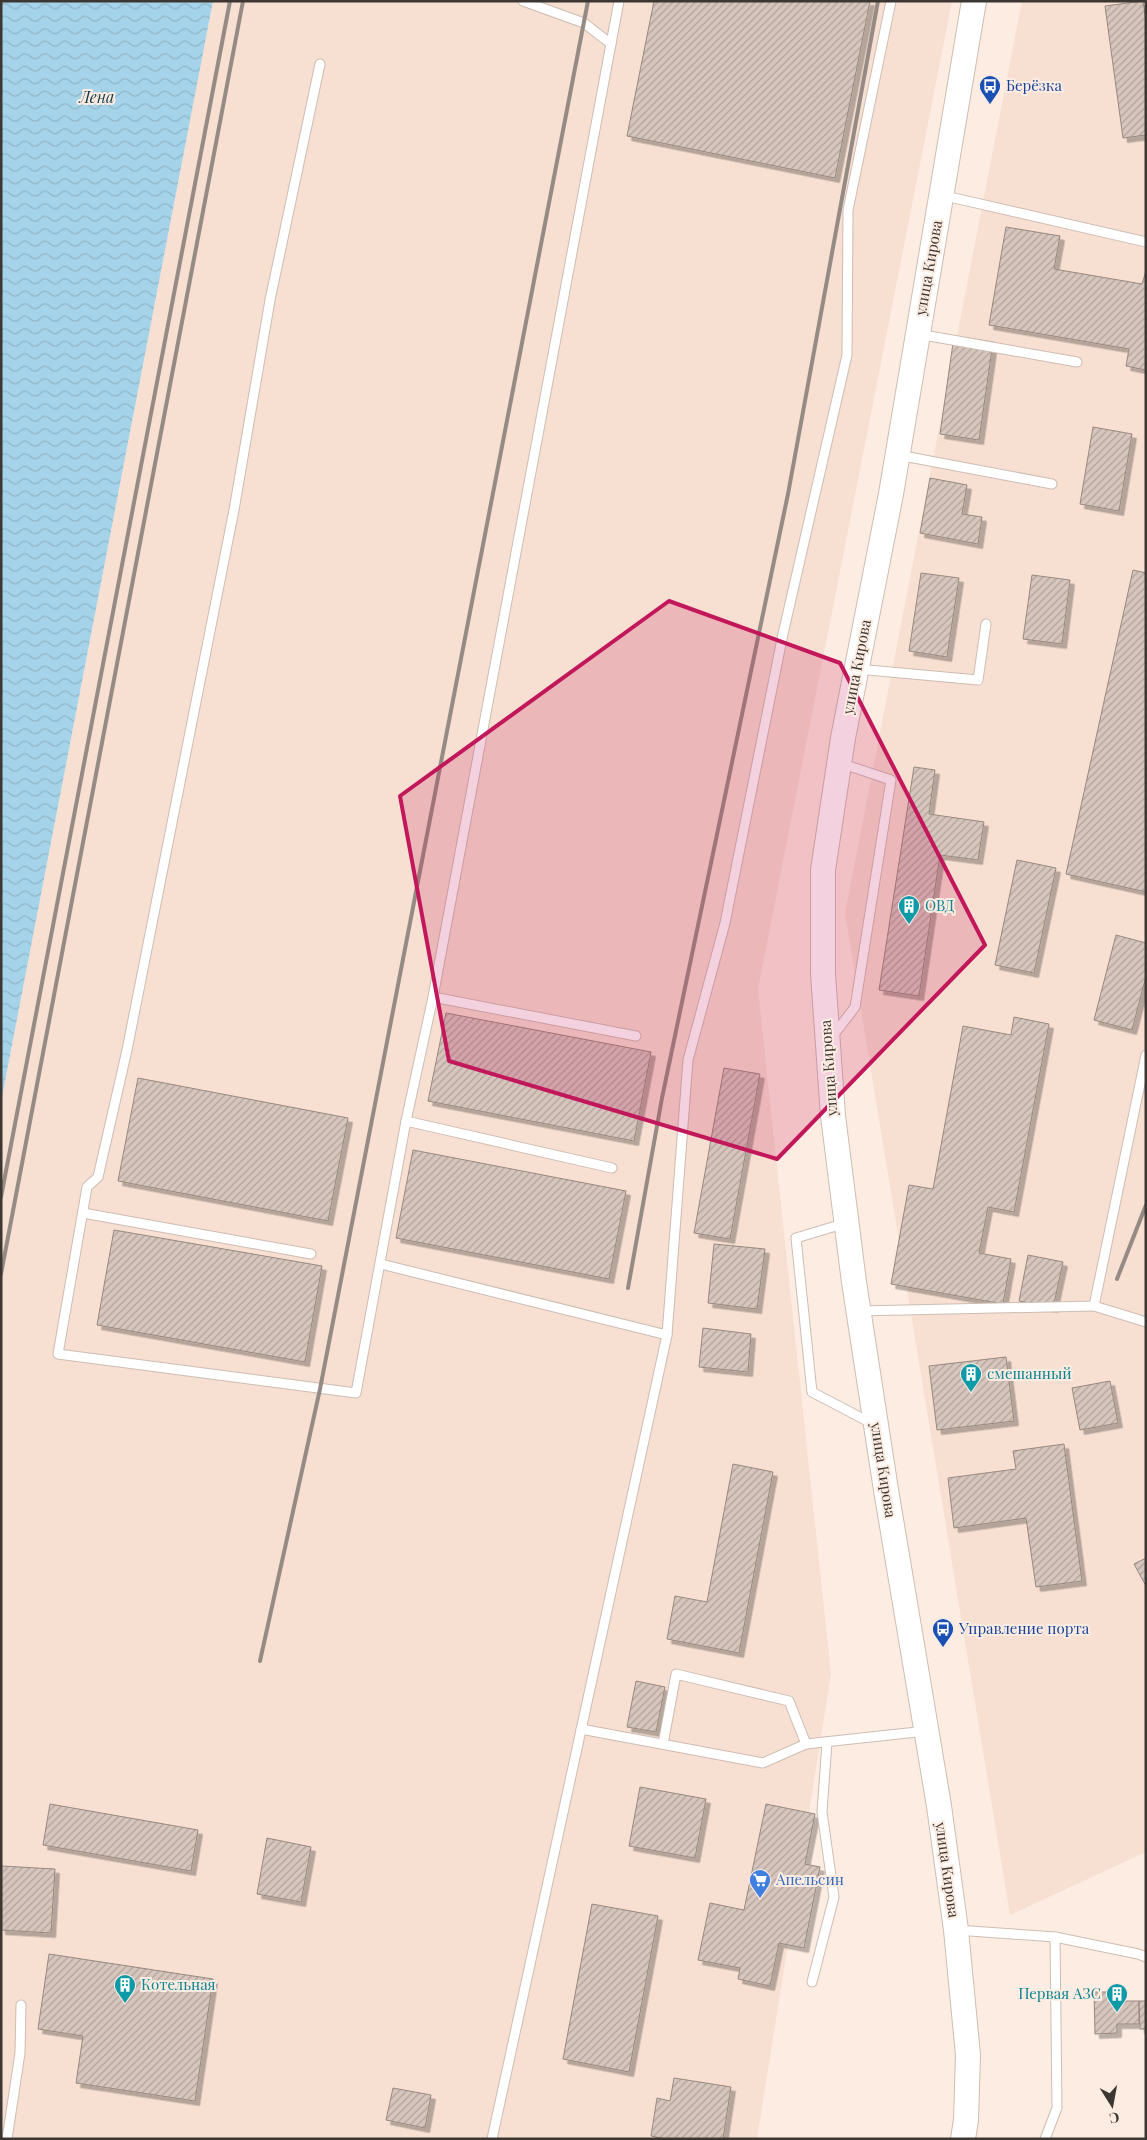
<svg xmlns="http://www.w3.org/2000/svg" width="1147" height="2140" viewBox="0 0 1147 2140" font-family="'Playfair Display',serif">
<style>
.built{fill:#f7dfd1}
.water{fill:url(#water-waves)}
.building{fill:url(#building-hatch);stroke:#97887e;filter:url(#shadow)}
.lines{fill:none;stroke-linecap:round;stroke-linejoin:round}
.lane-casing{stroke:#cdbdb3;stroke-width:11}
.secondary-casing{stroke:#cdbdb3;stroke-width:26}
.lane{stroke:#fff;stroke-width:9}
.secondary{stroke:#fff;stroke-width:24}
.rail{stroke:#968b84;stroke-width:4}
.marked{fill:#c2185b;fill-opacity:0.2;stroke:#c2185b;stroke-width:4;stroke-linejoin:round}
.labels{text-anchor:middle;stroke-width:4;stroke-linejoin:round;paint-order:stroke}
.transit-label{font-size:15px;fill:#164399;stroke:#fdece2;text-anchor:start}
.street-label{font-size:15px;fill:#3d3733;stroke:#fdece2}
.culture-label{font-size:15px;fill:#0d838f;stroke:#fdece2;text-anchor:start}
.shop-label{font-size:15px;fill:#366cbe;stroke:#fdece2;text-anchor:start}
.water-label{font-size:16px;font-style:italic;fill:#12394a;stroke:#fdece2}
</style>
<defs>
<pattern id="water-waves" width="16" height="10" patternUnits="userSpaceOnUse" patternTransform="scale(1.25)"><rect width="16" height="10" fill="#a5d3e9"/><path d="M0 5q4-4 8 0t8 0" fill="none" stroke="#8fb6c8"/></pattern>
<pattern id="building-hatch" width="6" height="6" patternUnits="userSpaceOnUse" patternTransform="scale(1.25)"><rect width="6" height="6" fill="#d7c6bd"/><path d="M-1 1l2-2M0 6l6-6M5 7l2-2" fill="none" stroke="#b0a29a"/></pattern>
<filter id="shadow"><feDropShadow dx="4.5" dy="4.5" stdDeviation="0" flood-color="#0004"/></filter>
</defs>
<rect width="100%" height="100%" fill="#fdece2"/>
<g class="built">
<path d="M213,1H952L758,989L831,1674L757,2139H1V1102Z"/>
<path d="M1022,1H1146V1852L1010,1915L845,913Z"/>
</g>
<path class="water" d="M1,1H213L1,1102Z"/>
<g class="building">
<path d="M654,1H870L835,178L627,136Z"/>
<path d="M1143,1L1146,22V135L1123,138L1105,6Z"/>
<path d="M1006,227L1060,236L1054,269L1142,284L1146,271V370L1126,366L1129,349L989,325Z"/>
<path d="M954,336L993,342L979,440L940,434Z"/>
<path d="M1093,427L1132,434L1119,511L1080,504Z"/>
<path d="M930,478L967,485L962,514L982,517L978,544L920,533Z"/>
<path d="M1133,570L1146,573V892L1066,874Z"/>
<path d="M921,573L959,578L947,657L909,651Z"/>
<path d="M1032,575L1070,580L1062,644L1023,639Z"/>
<path d="M914,767L935,770L929,814L984,822L978,860L940,855L919,996L879,990Z"/>
<path d="M1017,860L1056,868L1034,973L995,965Z"/>
<path d="M1116,935L1146,943V976L1132,1030L1094,1020Z"/>
<path d="M446,1013L651,1052L634,1141L428,1101Z"/>
<path d="M1014,1017L1049,1024L1014,1212L988,1207L979,1253L1011,1259L1003,1304L891,1284L909,1185L933,1189L963,1026L1011,1035Z"/>
<path d="M724,1068L760,1074L730,1239L694,1233Z"/>
<path d="M138,1078L348,1118L328,1221L118,1181Z"/>
<path d="M413,1150L626,1191L609,1279L396,1238Z"/>
<path d="M114,1230L322,1266L305,1362L97,1325Z"/>
<path d="M714,1244L765,1249L757,1309L708,1303Z"/>
<path d="M1028,1255L1063,1262L1053,1308L1019,1301Z"/>
<path d="M703,1328L751,1334L748,1372L699,1367Z"/>
<path d="M1006,1357L1014,1421L937,1430L929,1366Z"/>
<path d="M1110,1381L1118,1423L1080,1430L1072,1388Z"/>
<path d="M1064,1444L1082,1581L1036,1587L1026,1518L954,1528L948,1478L1016,1469L1013,1451Z"/>
<path d="M733,1464L773,1472L739,1653L667,1639L675,1596L707,1602Z"/>
<path d="M1146,1558V1586L1134,1564Z"/>
<path d="M636,1681L665,1687L656,1732L627,1727Z"/>
<path d="M640,1787L706,1799L695,1858L629,1846Z"/>
<path d="M50,1804L198,1830L191,1871L43,1845Z"/>
<path d="M766,1804L815,1814L805,1864L820,1867L804,1948L779,1943L770,1986L738,1979L740,1968L698,1960L710,1903L744,1910Z"/>
<path d="M267,1838L311,1847L301,1902L257,1894Z"/>
<path d="M1,1866L55,1869L51,1933L1,1930Z"/>
<path d="M592,1904L658,1916L629,2072L563,2059Z"/>
<path d="M49,1954L213,1979L195,2101L76,2083L83,2036L38,2029Z"/>
<path d="M1094,1992H1119V2001H1139V2024H1117V2033L1095,2034Z"/>
<path d="M1139,2001H1146V2029H1140Z"/>
<path d="M674,2078L731,2087L723,2139H666L651,2136L657,2098L670,2101Z"/>
<path d="M393,2088L431,2095L425,2128L386,2120Z"/>
</g>
<g class="lines">
<g class="lane-casing">
<g id="lane">
<path d="M523,1L584,23L611,44"/>
<path d="M320,64L270,300L234,510L127,1050L98,1177L87,1187L58,1354L356,1393L406,1121L433,997L619,1"/>
<path d="M941,195L1146,242"/>
<path d="M918,334L1077,362"/>
<path d="M898,455L1052,484"/>
<path d="M857,669L978,680L986,624"/>
<path d="M433,997L636,1036"/>
<path d="M832,1037L855,1007L891,780L840,763"/>
<path d="M406,1121L612,1168"/>
<path d="M83,1213L311,1254"/>
<path d="M846,1223L796,1238L812,1392L873,1424"/>
<path d="M381,1264L667,1335L492,2139"/>
<path d="M1094,1306L1146,1322"/>
<path d="M859,1311L1094,1306L1146,1055"/>
<path d="M667,1335L688,1060L725,923L783,634L847,355L848,210L891,1"/>
<path d="M581,1729L763,1763L806,1744L926,1731"/>
<path d="M663,1744L676,1674L789,1701L806,1744"/>
<path d="M956,1930L1055,1937L1138,1954L1146,1957"/>
<path d="M812,1982L834,1897L822,1812L827,1742"/>
<path d="M7,2139L20,2053L21,2005"/>
<path d="M1045,2139L1057,2108L1055,1937"/>
</g>
</g>
<g class="secondary-casing">
<path id="secondary" d="M963,2139L966,2120L968,2055L956,1930L939,1806L886,1490L854,1282L833,1116L823,974V870L843,738L891,494L974,1"/>
</g>
<use href="#lane" class="lane"/>
<use href="#secondary" class="secondary"/>
<g class="rail">
<path d="M1,1197L230,1"/>
<path d="M1,1274L243,1"/>
<path d="M1117,1279L1146,1205"/>
<path d="M628,1288L662,1098L788,494L878,1"/>
<path d="M260,1661L320,1389L588,1"/>
</g>
</g>
<path class="marked" d="M669,601L840,663L985,945L777,1159L449,1061L400,796Z"/>
<defs>
<g id="bus-pin" transform="scale(1.125)"><path d="M0 17L-7.5 6A9.5 9.5 0 1 1 7.5 6Z" fill="#1a4fb4" stroke="#fdece2"/><path d="M-5-6H5V4H4V6H2V4H-2V6H-4V4H-5ZM-3.5-4V0h7V-4ZM-3.5 1.2v1.5H-2V1.2ZM2 1.2v1.5H3.5V1.2Z" fill="#fff"/></g>
<g id="building-pin" transform="scale(1.125)"><path d="M0 17L-7.5 6A9.5 9.5 0 1 1 7.5 6Z" fill="#0f9aa8" stroke="#fdece2"/><path d="M-4-6H4V6H1V3H-1V6H-4ZM-2.5-4.3h1.7v1.8h-1.7ZM.8-4.3h1.7v1.8H.8ZM-2.5-1h1.7V.8h-1.7ZM.8-1h1.7V.8H.8Z" fill="#fff"/></g>
<g id="supermarket-pin" transform="scale(1.125)"><path d="M0 17L-7.5 6A9.5 9.5 0 1 1 7.5 6Z" fill="#3f7fe0" stroke="#fdece2"/><path d="M-6-5.5h2.5l.6 2H6L4.5 2H-2.5L-4.4-4H-6ZM-1.5 3.2a1.3 1.3 0 1 0 .1 0ZM3 3.2a1.3 1.3 0 1 0 .1 0Z" fill="#fff"/></g>
</defs>
<g fill-rule="evenodd">
<use href="#bus-pin" x="990" y="86"/>
<use href="#building-pin" x="909" y="906"/>
<use href="#building-pin" x="971" y="1374"/>
<use href="#bus-pin" x="943" y="1629"/>
<use href="#supermarket-pin" x="760" y="1880"/>
<use href="#building-pin" x="125" y="1985"/>
<use href="#building-pin" x="1117" y="1994"/>
</g>
<g class="labels">
<g class="transit-label">
<text x="1006" y="91">Берёзка</text>
<text x="959" y="1634">Управление порта</text>
</g>
<g class="street-label">
<text transform="translate(929 268) rotate(-80)" y="5">улица Кирова</text>
<text transform="translate(857 667) rotate(-79)" y="5">улица Кирова</text>
<text transform="translate(829 1068) rotate(-94)" y="5">улица Кирова</text>
<text transform="translate(883 1470) rotate(81)" y="5">улица Кирова</text>
<text transform="translate(947 1870) rotate(82)" y="5">улица Кирова</text>
</g>
<g class="culture-label">
<text x="925" y="911">ОВД</text>
<text x="987" y="1379">смешанный</text>
<text x="141" y="1990">Котельная</text>
<text x="1101" y="1999" text-anchor="end">Первая АЗС</text>
</g>
<g class="shop-label">
<text x="776" y="1885">Апельсин</text>
</g>
<g class="water-label">
<text x="97" y="103">Лена</text>
</g>
</g>
<rect width="1147" height="2140" fill="none" stroke="#3d3733" stroke-width="5"/>
<g transform="translate(1112 2105) rotate(169)" stroke="#fdece2" stroke-width="4" paint-order="stroke">
<path d="M0-4L9 19L0 12L-9 19Z" fill="#3d3733"/>
<text y="-8" font-size="14" font-weight="bold" text-anchor="middle" fill="#3d3733">С</text>
</g>
</svg>
